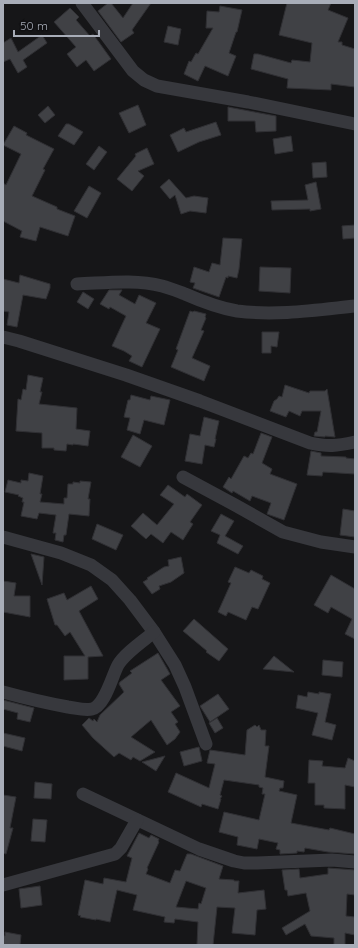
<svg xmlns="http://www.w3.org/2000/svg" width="358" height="948" viewBox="0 0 358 948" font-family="Quicksand,sans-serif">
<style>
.building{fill:#404145;stroke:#303034;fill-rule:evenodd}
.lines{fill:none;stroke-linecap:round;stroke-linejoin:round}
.minor{stroke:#37383d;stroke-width:13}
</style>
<rect width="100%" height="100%" fill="#161618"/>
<g class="building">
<path d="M108,3H111L123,18L133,3H151L132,30L134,33L121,42L98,11Z"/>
<path d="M287,3H331L328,10L348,18L338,42H342V45L355,49V87L331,84V90L287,88L288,79L251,69L254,54H258L291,63L292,60L310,62L312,43L279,35Z"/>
<path d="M220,6L242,10L237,32H236L229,53L236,56L228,76L205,66L198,81L184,74L189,61L191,62L196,53L198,54L213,28H206L207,11L219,12Z"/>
<path d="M70,8L79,17L76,20L90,36L93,34L111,59L94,71L86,60L77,67L67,54L76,47L54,22Z"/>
<path d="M168,26L181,29L178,45L164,42Z"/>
<path d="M42,35L47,43L23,60L27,67L18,73L10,59L3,62V43L11,38L18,52Z"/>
<path d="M138,105L146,125L129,133L119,113Z"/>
<path d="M48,106L55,115L45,123L38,115Z"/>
<path d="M228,107L276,116V131L256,132L255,121H228Z"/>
<path d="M216,122L221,135L199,142L178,152L170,135L184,128L186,132Z"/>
<path d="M66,124H69L83,132L74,145L58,136Z"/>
<path d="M14,126L27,133L26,135L54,149L43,169L45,170L32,196L57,207V209L75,216L68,236L40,227L36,241L20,237L22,231L3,221V183L6,185L21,154L3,145Z"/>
<path d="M291,136L293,151L275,154L273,139Z"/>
<path d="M99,146L107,152L94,170L86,164Z"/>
<path d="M147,148L154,164L138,171L144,176L132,191L117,179L136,156L135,154Z"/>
<path d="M326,162L327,177L313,178L312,163Z"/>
<path d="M169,179L186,198L194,196L208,198L206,213L190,211L181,214L175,195L170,199L160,187Z"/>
<path d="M316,182L321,209L310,211V209L272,210L271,201L308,200L305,185Z"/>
<path d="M89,186L101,193L87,218L74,211Z"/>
<path d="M355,225V238L343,239L342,226Z"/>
<path d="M223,238L242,239L239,269L237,278L228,276V278L226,277L219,297L193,288L195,283L190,282L194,267L209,272L212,263L220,265Z"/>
<path d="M260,267L291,268L290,293L259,291Z"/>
<path d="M20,275L50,284V288L46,299L23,295L17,327L7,325L9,312L3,311V279L19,283Z"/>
<path d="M109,290H122L119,295L135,304L139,295L156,303L146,323L160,329L142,367L129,361L132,356L124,351L112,346L126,316L110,307L109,309L100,304Z"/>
<path d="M83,292L94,299L88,309L77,302Z"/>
<path d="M190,311L193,312L194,311L206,314L205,317L206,318L201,330L204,331L192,358L210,366L204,381L171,367L178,350L176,349Z"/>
<path d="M262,332H279L277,347L271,346V353H262Z"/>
<path d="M28,375L43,378L40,392H42L39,404L77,408L76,429L90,431L88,446L73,444V445L67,444L66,451L54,450V448H42V433L16,431L18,399L21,400L23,389L26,390Z"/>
<path d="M285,385L309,393L310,391H325L327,389L335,437L325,436V437L314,436L315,432H317L321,411H302L300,416L289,411L286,417L270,411L274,401L277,399L279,396L282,397Z"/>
<path d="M131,395L150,400L151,396L170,400L164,425L144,420L140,434L127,430L130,418L124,417L128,400H130Z"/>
<path d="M204,417L219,421L215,439H216L214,447L205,445L202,464L185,461L190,434L200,436Z"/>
<path d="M261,433L272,437L262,463L272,469L270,474L297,484L284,520L267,514L271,503L252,496L250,501L233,491L232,493L223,487L229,477L231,479L244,456L248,458L251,453L253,454Z"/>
<path d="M133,435L152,446L140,467L121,457Z"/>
<path d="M311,451L321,453V456L346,457V458L355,459V474L323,472L322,476L307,475Z"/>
<path d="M29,473L43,476L40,494H42L40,502L64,504V498H67L68,484H73V482L80,483V481L91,482L88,499H90L89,516L69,514L66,535H64L63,542L55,540L56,533H53L56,515L39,513L37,519L21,516L24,502H22L23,498L18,496L19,495L5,492L8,480L21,483V480L28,481Z"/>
<path d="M168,485L185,497L187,494L202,505L190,522L193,524L183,540L171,532L163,543L151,534L146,539L131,526L143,513L157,525L174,504L160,495Z"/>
<path d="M343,509L355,511V537L340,535Z"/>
<path d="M221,514L234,521L225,536L243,546L238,554L217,543L220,535L211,531Z"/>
<path d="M97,524L123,535L116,550L92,539Z"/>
<path d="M31,554L44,557L42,585Z"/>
<path d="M181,557L184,573L171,582L159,586L160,589L152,594L143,582L148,579L147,578L164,567L169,566L168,560Z"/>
<path d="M235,567L249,573L251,570L263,576L262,579L270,583L258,609L252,607L246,620L228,612L226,616L218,612L231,583L228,582Z"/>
<path d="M331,575L355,589V639L345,634L352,619L331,607L328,613L314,605Z"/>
<path d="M3,581L16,583L14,596H30V617L3,612Z"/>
<path d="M91,586L98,599L79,611L103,656L88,657V679L64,680V656H85L70,632L65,636L57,625H55L47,599L64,593L67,600Z"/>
<path d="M194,619L228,649L219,661L206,652L207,651L183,631Z"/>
<path d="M158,653L170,674L161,680L180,706L171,712L178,722L175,724L180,732L175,739L167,745L151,720L131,737L155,752L140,761L133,757L131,760L119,753L114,757L93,738L82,725L89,718L93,721L94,719L97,722L100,715L124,692L119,684L120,682L132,673L130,671Z"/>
<path d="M274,656L294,672L263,669Z"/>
<path d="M323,660L343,662L342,677L322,675Z"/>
<path d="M308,692L319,694V692L331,694L325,722L336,725L332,740L312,735L318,713L296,708L298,695L307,697Z"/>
<path d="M218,694L229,709L210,722L200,706Z"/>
<path d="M3,700L34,708L30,722L17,719L18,713L3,709Z"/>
<path d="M217,718L223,728L215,733L209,723Z"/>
<path d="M255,725L257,727L259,725L261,730H266L265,746H269L265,777L284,781L283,788H280L279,791L297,795L291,823L329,830L330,828L355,834V854L328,852L305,848L304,852L297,851V853L280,854V850L276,849L278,843L259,839L257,849L237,845L238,837L219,832L224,812L259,820L265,794H262L263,788L259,787V785L224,780L220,795L222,796L220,799H221L218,809L202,804L201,807L168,792L176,773L209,788L215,764L207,763L210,750L245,755L247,730Z"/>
<path d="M3,733L25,738L22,751L3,746Z"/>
<path d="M199,747L202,761L184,766L180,752Z"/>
<path d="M165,756L156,771L142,762Z"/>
<path d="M348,758L355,761V787L345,785V809L324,808V805H315V783H308L309,760L323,761L322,766L345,768Z"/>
<path d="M35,782L52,784L51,799L34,798Z"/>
<path d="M3,795L16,797L10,828H13L6,854L3,853Z"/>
<path d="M33,819L47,820L45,842L31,841Z"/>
<path d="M139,833L149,838L151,835L159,839L158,841L159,842L147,868L148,869L146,874L170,883L175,870L180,871L187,854H191L223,866L219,879L234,880V881H239L238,893L264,890L266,909L257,910L255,935L232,933L235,908L217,907L213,945H197L198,922L175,919L174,923L164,922L165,917L133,910L137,895L117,890L110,922L96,919V920L80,917L81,916L78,915L85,880L103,884L104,878L126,882L132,858L127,856ZM186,881L206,888L201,904L199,903L198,909L176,907Z"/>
<path d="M328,868L355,870V895L347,894L346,916L355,917V935L345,933V945H334V938L311,936L305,924L286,935L282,928L310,911L306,893L288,896L287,890H285L282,870L299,869L300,878L328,874Z"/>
<path d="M40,886L42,905L21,908L19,889Z"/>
<path d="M5,932L21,935L20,945H3V935L5,936Z"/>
</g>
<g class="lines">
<g class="minor">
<path d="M82,3L133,71L144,80L157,86L248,102L355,124"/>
<path d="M77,284C105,283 135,279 162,286C170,288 177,291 185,294C201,301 219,308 237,311C276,316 316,310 355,306"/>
<path d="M3,337L19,341L126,375L200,401L310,443C329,447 336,446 355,442"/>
<path d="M183,477L235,505L283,532L321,542L355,547"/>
<path d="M3,537L61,553L91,565L112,580L130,600L154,632L175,665L185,687L206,744"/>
<path d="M3,692C25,698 46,703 68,707C76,708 85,711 92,709C105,706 112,676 118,665C124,654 143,641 154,632"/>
<path d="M83,794L199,849L234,861L244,863H257L332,860L355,862"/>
<path d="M3,885L115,854L121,848L137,820"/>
</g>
</g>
<rect width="358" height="948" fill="none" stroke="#a8adb8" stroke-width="8"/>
<path d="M14 30v6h85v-6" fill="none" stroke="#a8adb8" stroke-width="2"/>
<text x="20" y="30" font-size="12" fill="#a8adb8" stroke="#111113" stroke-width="3" paint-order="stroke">50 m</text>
</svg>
